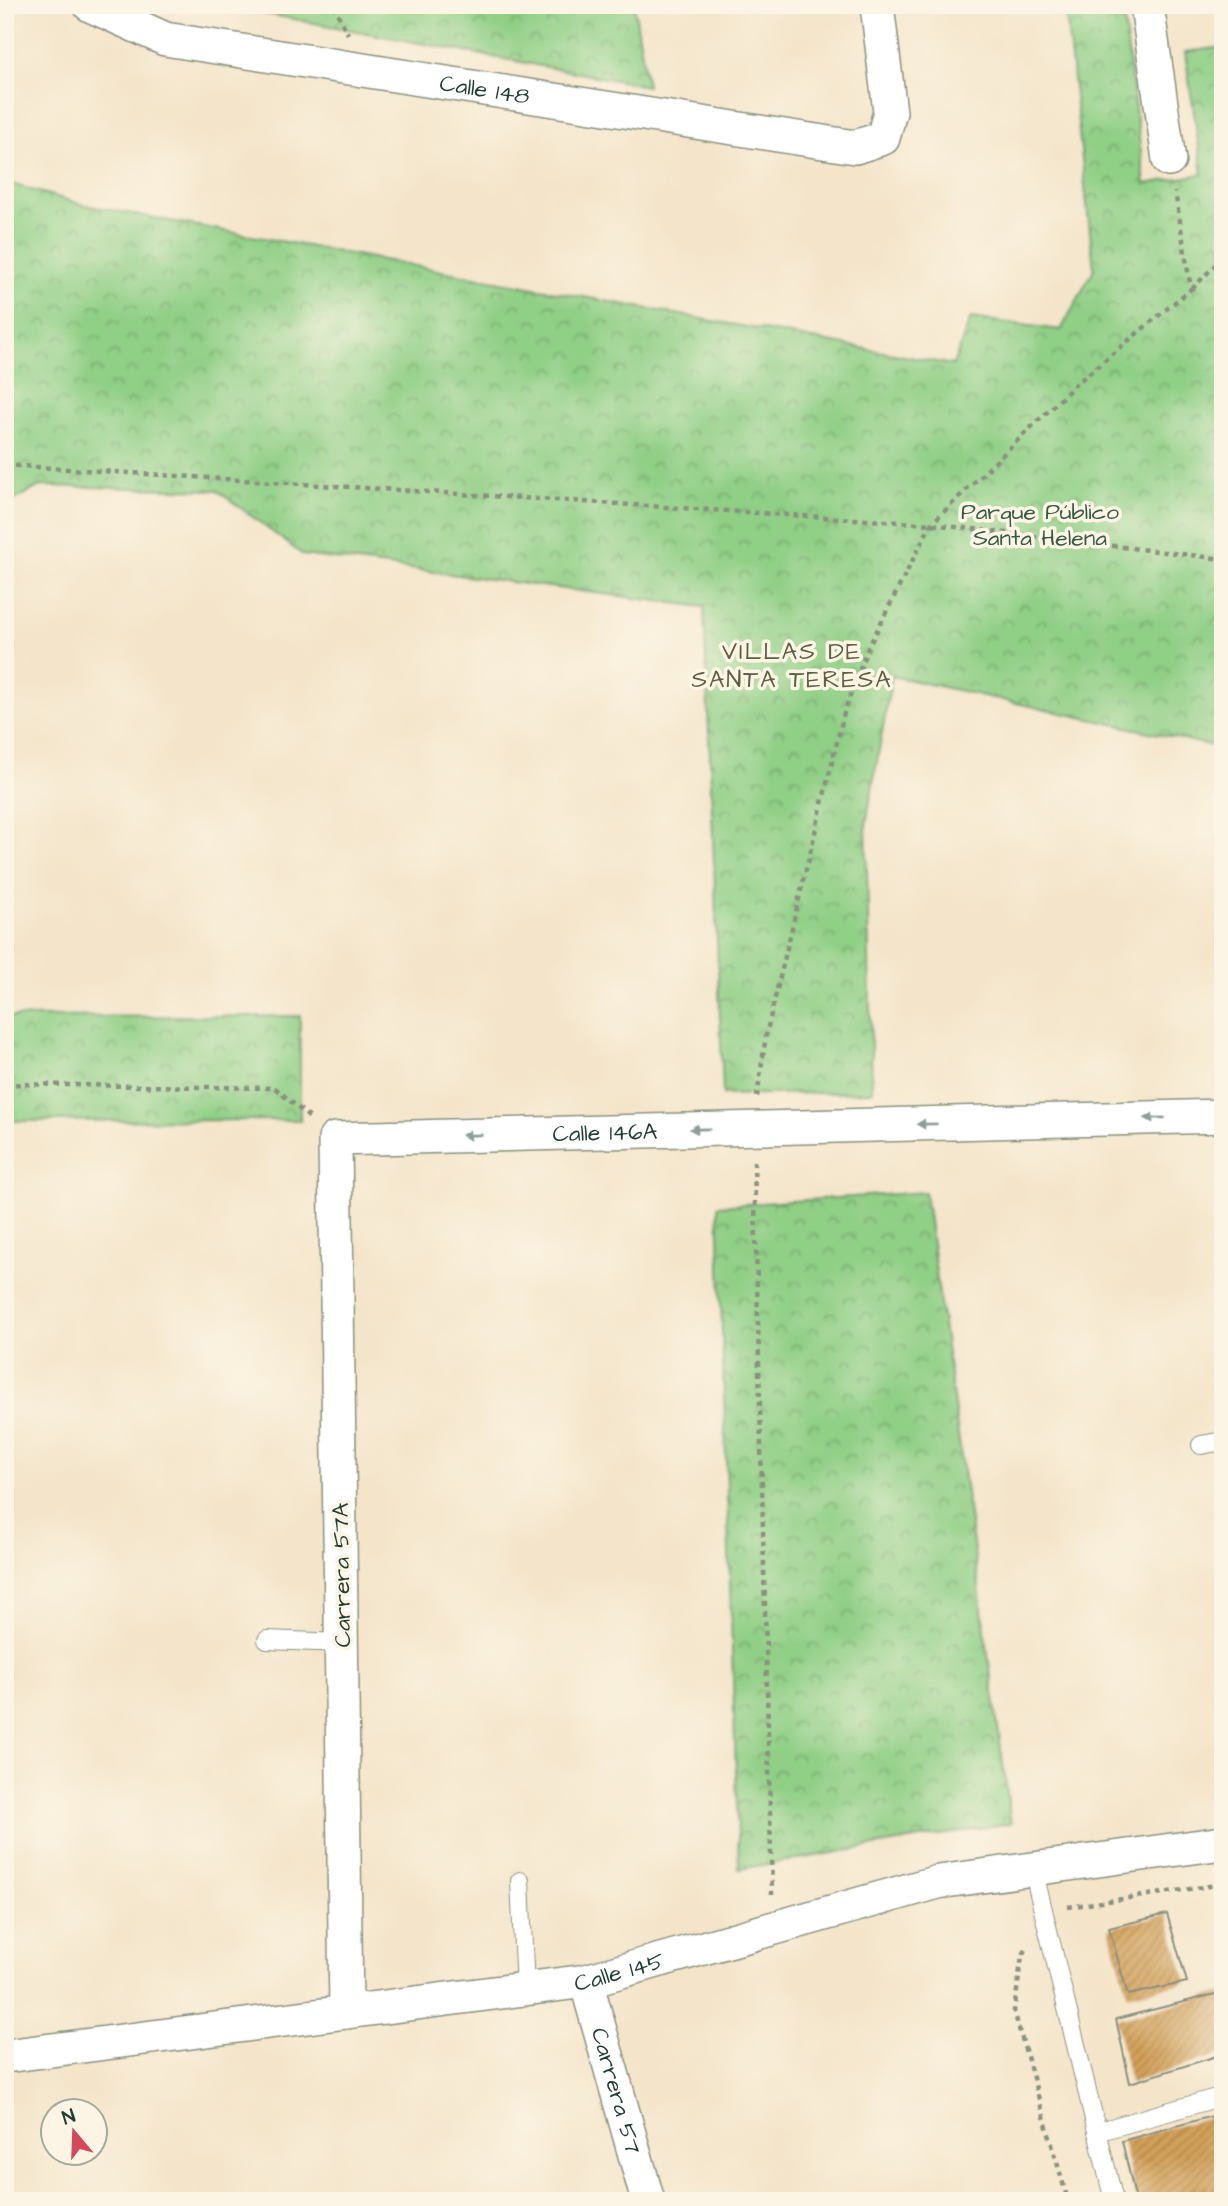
<svg xmlns="http://www.w3.org/2000/svg" width="1228" height="2206" viewBox="0 0 1228 2206" font-family="'Architects Daughter',sans-serif">
<style>
.park{fill:url(#park-crowns);stroke:#58865d;stroke-width:2}
.building{fill:url(#building-hatch)}
.lines{fill:none;stroke-linecap:round;stroke-linejoin:round}
.service-casing{stroke:#8a917f;stroke-width:20}
.minor-casing{stroke:#8a917f;stroke-width:36}
.path{stroke:#8a917f;stroke-width:4.5;stroke-dasharray:5 5;stroke-linecap:butt}
.service{stroke:#fff;stroke-width:18}
.minor{stroke:#fff;stroke-width:33}
.oneway{fill:#8f9e9a}
.labels{text-anchor:middle;stroke-width:7;stroke-linejoin:round;paint-order:stroke}
.street-label{font-size:23px;fill:#1f3d34;stroke:#fcf5e5}
.park-label{font-size:23px;fill:#365a44;stroke:#fcf5e5}
.neighbourhood-label{font-size:24px;letter-spacing:2px;fill:#5e6041;stroke:#fcf5e5}
</style>
<defs>
<pattern id="park-crowns" width="20" height="18" patternUnits="userSpaceOnUse" patternTransform="scale(1.75)"><rect width="20" height="18" fill="#90cf86"/><path d="M2 6a3 3 0 1 1 6 0M12 15a3 3 0 1 1 6 0" fill="none" stroke="#75a96e"/></pattern>
<pattern id="building-hatch" width="6" height="6" patternUnits="userSpaceOnUse" patternTransform="scale(1.75)"><rect width="6" height="6" fill="#d3a15a"/><path d="M-1 1l2-2M0 6l6-6M5 7l2-2" fill="none" stroke="#ab844b"/></pattern>
</defs>
<rect width="100%" height="100%" fill="#fcf5e5"/>
<filter id="ink" filterUnits="userSpaceOnUse"><feTurbulence type="fractalNoise" baseFrequency=".0143" numOctaves="2"/><feDisplacementMap in="SourceGraphic" scale="14" xChannelSelector="R" yChannelSelector="G"/><feConvolveMatrix kernelMatrix="1 2 1 2 8 2 1 2 1" color-interpolation-filters="sRGB"/></filter>
<filter id="wash" filterUnits="userSpaceOnUse"><feTurbulence type="fractalNoise" baseFrequency=".00686" numOctaves="4" result="noise"/><feDisplacementMap in="SourceGraphic" scale="28" xChannelSelector="R" yChannelSelector="G"/><feGaussianBlur stdDeviation="1.57" result="paint"/><feColorMatrix in="noise" values="0 0 0 0 0 0 0 0 0 0 0 0 0 0 0 0 0 1.4 0 .05"/><feComposite in="paint" operator="in"/></filter>
<g filter="url(#wash)">
<rect width="100%" height="100%" fill="#f4e5ca"/>
<g class="park">
<path d="M219,5H634L647,86Z"/>
<path d="M1065,5H1122L1145,184L1203,174L1185,52L1223,47V748L892,676L866,824L872,1092L723,1095L704,607L303,555L217,490L40,486L5,505V182L84,205L953,365L971,318L1061,330L1094,269Z"/>
<path d="M300,1016V1120L5,1121V1017Z"/>
<path d="M925,1192L1011,1823L739,1869L718,1206Z"/>
</g>
<g id="blocks">
<g class="building">
<path d="M1167,1914L1187,1982L1128,1995L1109,1928Z"/>
<path d="M1223,1992V2054L1130,2083L1116,2019Z"/>
<path d="M1223,2113V2201H1136L1122,2141Z"/>
</g>
</g>
</g>
<g filter="url(#ink)">
<use href="#blocks" fill-opacity="0" stroke="#8a917f" stroke-width="2"/>
<g class="lines">
<g class="service-casing">
<g id="service">
<path d="M1201,1445L1223,1441"/>
<path d="M267,1640L341,1643"/>
<path d="M1033,1869L1114,2201"/>
<path d="M520,1881L525,1989"/>
<path d="M1097,2132L1223,2096"/>
</g>
</g>
<g class="minor-casing">
<g id="minor">
<path id="s1" d="M90,5L165,39L855,147L883,138L890,112L877,5"/>
<path d="M1147,5L1169,160"/>
<path id="s2" d="M586,1981L648,2201"/>
<path id="s3" d="M346,2012L335,1139L1223,1116"/>
<path id="s4" d="M5,2056L586,1981L938,1882L1223,1843"/>
</g>
</g>
<g class="path">
<path d="M333,5L348,34"/>
<path d="M1192,289L1223,257"/>
<path d="M5,465L931,524L1223,559"/>
<path d="M5,1084L275,1088L310,1118"/>
<path d="M757,1097L766,1035L844,713L866,652L931,524L1077,383L1191,289L1175,192"/>
<path d="M754,1161L772,1894"/>
<path d="M1068,1907L1223,1884"/>
<path d="M1026,1950L1022,1956L1014,2011L1068,2201"/>
</g>
<use href="#service" class="service"/>
<use href="#minor" class="minor"/>
</g>
<defs><path id="oneway-solid" d="M-6-.8H1V-3.2L6.5 0L1 3.2V.8H-6Z" transform="scale(1.75)"/></defs>
<g class="oneway">
<use href="#oneway-solid" transform="translate(1155 1118) rotate(179)"/>
<use href="#oneway-solid" transform="translate(927 1124) rotate(179)"/>
<use href="#oneway-solid" transform="translate(700 1129) rotate(179)"/>
<use href="#oneway-solid" transform="translate(472 1135) rotate(179)"/>
</g>
</g>
<g class="labels">
<g class="street-label">
<text dy="8" stroke="none"><textPath href="#s1" startOffset="406">Calle 148</textPath></text>
<text dy="8" stroke="none"><textPath href="#s3" startOffset="1143">Calle 146A</textPath></text>
<text transform="translate(341 1575) rotate(-91)" y="8">Carrera 57A</text>
<text dy="8" stroke="none"><textPath href="#s4" startOffset="620">Calle 145</textPath></text>
<text dy="8" stroke="none"><textPath href="#s2" startOffset="114">Carrera 57</textPath></text>
</g>
<g class="park-label">
<text x="1040" y="519">Parque Público<tspan x="1040" dy="26">Santa Helena</tspan></text>
</g>
<g class="neighbourhood-label">
<text x="792" y="659">VILLAS DE<tspan x="792" dy="28">SANTA TERESA</tspan></text>
</g>
</g>
<rect width="1228" height="2206" fill="none" stroke="#fcf5e5" stroke-width="28"/>
<g transform="translate(74 2132) rotate(341)"><circle r="33" fill="#fcf5e5" stroke="#a4ab9e" stroke-width="2"/>
<path d="M0-5L12 26L0 18L-12 26Z" fill="#d1495b"/>
<text y="-10" font-size="19" font-weight="bold" text-anchor="middle" fill="#1f3d34">N</text>
</g>
</svg>
